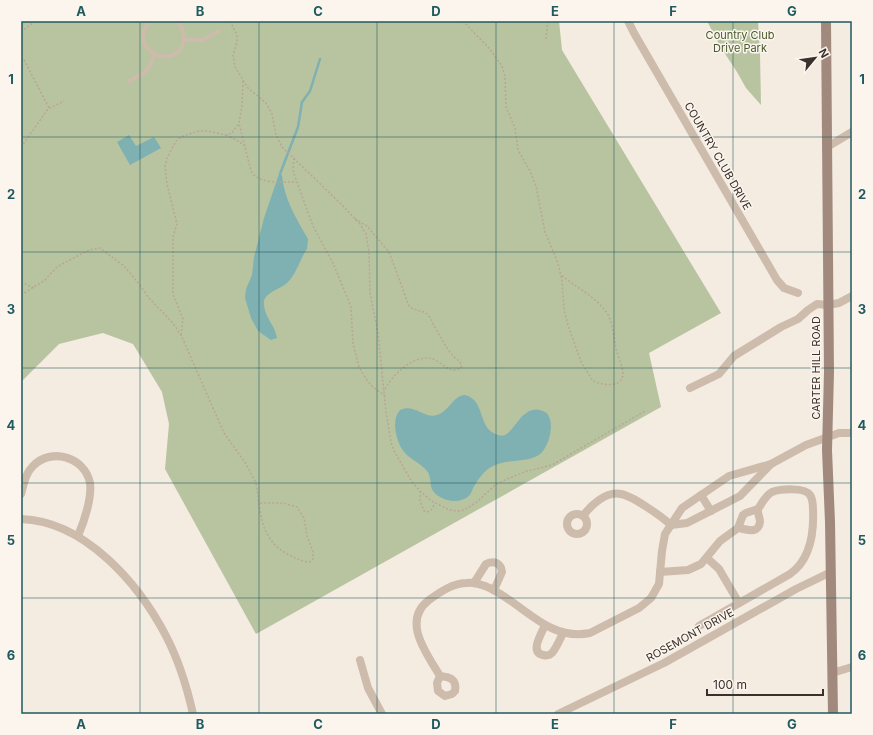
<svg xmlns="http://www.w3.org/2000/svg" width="873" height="735" viewBox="0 0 873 735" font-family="Inter,sans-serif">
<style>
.green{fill:#b8c4a0}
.water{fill:#7fb0b2}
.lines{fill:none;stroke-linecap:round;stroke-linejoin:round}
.stream{stroke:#7fb0b2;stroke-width:2.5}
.path{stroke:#b9a596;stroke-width:1.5;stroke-dasharray:2 2;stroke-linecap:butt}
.service{stroke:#cdbbac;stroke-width:4}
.minor{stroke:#cdbbac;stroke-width:8}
.secondary{stroke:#a18a7d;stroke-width:10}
.grid{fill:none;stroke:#1f5a5e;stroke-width:1;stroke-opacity:0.55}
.labels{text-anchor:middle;stroke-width:3;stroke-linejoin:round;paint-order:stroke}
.park-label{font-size:11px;fill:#4a5a2e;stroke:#fbf5ee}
.street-label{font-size:11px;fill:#3b302b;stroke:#fbf5ee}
.neatline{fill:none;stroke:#1f5a5e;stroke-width:1.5}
.grid-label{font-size:13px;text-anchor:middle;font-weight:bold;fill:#1f5a5e}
</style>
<rect width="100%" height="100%" fill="#f4ebe1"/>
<g class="green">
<path d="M21,21H559L562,50L721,313L649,353L661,407L256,634L165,469L169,424L162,392L133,344L103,333L59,344L21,382Z"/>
<path d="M707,21H758L760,54L761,105L746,88L737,72L720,46Z"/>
</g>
<g class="water">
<path d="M129,135L136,146L154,137L161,148L130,165L117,142Z"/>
<path d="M279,174L282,175C284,199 296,218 308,239L307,249C300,259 296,275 287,283C279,290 262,293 264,305C265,318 275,325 277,338L271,340L258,331L251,318L245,298L246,289L252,275L254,257L264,218Z"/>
<path d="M465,395C487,401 476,428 498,435C512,440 517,413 533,410C537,409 541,410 545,412C557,419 549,451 537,456C523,463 507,459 493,466C484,470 478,480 473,488C472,491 471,494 469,496C458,505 441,501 433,491C429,485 432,477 427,471C420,462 408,459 402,449C396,439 391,420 400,410C414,403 424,419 437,415C450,411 452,396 465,395Z"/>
</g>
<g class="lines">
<path class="stream" d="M280,174L298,127L302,102L310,91L320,59"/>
<g class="path">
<path d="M230,21L237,35V42L233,55L235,67L248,88L266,103L272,114L276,135L282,147L341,204L360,224L366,234L369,252L370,293L378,333L386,412L391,442L394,451L412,482L420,491L433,502L450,510L458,511L464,510L477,502L495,485L505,480L524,472L552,465L645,411"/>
<path d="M463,21L488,47L502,66L505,77L506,107L515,128L518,150L530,171L536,186L545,232L558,263L562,281L564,310L568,325L581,362L593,381C602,385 624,389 623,372C622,365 618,356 616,349C614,337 613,323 607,313C596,297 576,287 561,275"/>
<path d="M21,32L35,21"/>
<path d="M546,39L548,21"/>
<path d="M21,57L24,60L49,108"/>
<path d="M243,81L242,106L239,123L251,171C259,185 282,182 296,182"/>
<path d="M226,135L238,141L245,146"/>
<path d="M21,147L48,109L64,101"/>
<path d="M294,158L293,168L294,174L313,226L333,263L351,307L353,344L359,367L366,379L373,387L385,396"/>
<path d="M355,219L367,226L389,252L409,306C415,312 422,309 428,315C431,318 432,322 434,326C440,335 446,348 453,356C457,360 462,361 461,368C450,375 443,363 433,359C414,353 391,376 384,391"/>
<path d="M21,282L34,288"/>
<path d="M21,295L45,280L56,268L62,264L89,250L100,248L124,266L139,284L148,297L172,322L181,335L224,433L246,464L256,483C261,513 259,539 289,555C296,558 302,562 310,562L313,559V552L307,536L304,518L297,507L283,503H259"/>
<path d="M181,335L183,319L173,294V237L177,224L167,184L165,167L167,158L176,141L183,136L199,131H208L226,135L232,133L239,123"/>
<path d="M420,491V501L424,511L427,512L431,510L435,503"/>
</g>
<g class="service">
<path d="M151,21C123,48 177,75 184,40C185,33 182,26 176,21"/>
<path d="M184,40H202L219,31"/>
<path d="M129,81C145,72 149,73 154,55"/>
</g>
<g class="minor">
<path d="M628,21L634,33L777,280L784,288L798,293"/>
<path d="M827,147L852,132"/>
<path d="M690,388L719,374L734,356L781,327L798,319L808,310L817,304L828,305L839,303L852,296"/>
<path d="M21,494C24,484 25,474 33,466C51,447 85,457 90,483C92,498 84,522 78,536"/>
<path d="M701,495L711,511"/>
<circle cx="577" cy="524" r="10"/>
<path d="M583,516C591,505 606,491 621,494C633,496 662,517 671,525L687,523L740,496L771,464L806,445L839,433H852"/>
<path d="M21,519C85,521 139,584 166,636C179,661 187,687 193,714"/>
<path d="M707,558L719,569L739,603"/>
<path d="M660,572L688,570L701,564L720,541L738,528L743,515L746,513L758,509"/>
<path d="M474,583L486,564C494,560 501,563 502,572L494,590"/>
<path d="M545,625C542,633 529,652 543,655C547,656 550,655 552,653C557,647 560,639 563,633"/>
<path d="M699,626L790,574C810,560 814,533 813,510C813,505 813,499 810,495C805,487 780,489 772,492C766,495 762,503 758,509C757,513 760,517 760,522C758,535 746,529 738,528"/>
<path d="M360,660L368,688L382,714"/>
<path d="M832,673L852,667"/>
<path d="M440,676C427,654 401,621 429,600C440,592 453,583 467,583C473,582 479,584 485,586C521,600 546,642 590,633L639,608L651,598L659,584L662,551L665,534L682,508L729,476L771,464"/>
<path d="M440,676C450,677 457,679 455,691L452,694L445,696L438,691L437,683Z"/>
<path d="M558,714L664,663L796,589L831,572"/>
</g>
<path class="secondary" d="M826,21L829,372L827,450L830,522L833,714"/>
</g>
<path class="grid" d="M140,21V714M259,21V714M377,21V714M496,21V714M614,21V714M733,21V714M21,137H852M21,252H852M21,368H852M21,483H852M21,598H852"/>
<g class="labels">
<g class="park-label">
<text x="740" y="39">Country Club<tspan x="740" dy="13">Drive Park</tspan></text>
</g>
<g class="street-label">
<text transform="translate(718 156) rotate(60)" y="4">COUNTRY CLUB DRIVE</text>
<text transform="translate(816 368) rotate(-90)" y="4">CARTER HILL ROAD</text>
<text transform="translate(690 635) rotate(-29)" y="4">ROSEMONT DRIVE</text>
</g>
</g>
<rect width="873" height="735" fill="none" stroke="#fbf5ee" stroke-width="44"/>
<g transform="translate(815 58) rotate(61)" stroke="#fbf5ee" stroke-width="3" paint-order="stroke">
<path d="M0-3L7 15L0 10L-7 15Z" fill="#3b302b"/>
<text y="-6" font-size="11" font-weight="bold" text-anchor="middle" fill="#3b302b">N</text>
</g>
<path d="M707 689v6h116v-6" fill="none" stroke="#3b302b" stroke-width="2"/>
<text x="713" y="689" font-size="12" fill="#3b302b" stroke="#fbf5ee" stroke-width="3" paint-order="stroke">100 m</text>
<rect x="22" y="22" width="829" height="691" class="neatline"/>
<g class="grid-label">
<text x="81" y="16">A</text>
<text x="200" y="16">B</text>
<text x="318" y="16">C</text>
<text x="436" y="16">D</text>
<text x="555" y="16">E</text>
<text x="673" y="16">F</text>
<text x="792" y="16">G</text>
<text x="11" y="84">1</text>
<text x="862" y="84">1</text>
<text x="11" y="199">2</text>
<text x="862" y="199">2</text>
<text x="11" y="314">3</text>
<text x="862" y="314">3</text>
<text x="11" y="430">4</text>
<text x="862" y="430">4</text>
<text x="11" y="545">5</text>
<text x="862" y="545">5</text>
<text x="11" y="660">6</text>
<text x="862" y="660">6</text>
<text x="81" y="729">A</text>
<text x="200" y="729">B</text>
<text x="318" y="729">C</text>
<text x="436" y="729">D</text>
<text x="555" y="729">E</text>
<text x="673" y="729">F</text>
<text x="792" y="729">G</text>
</g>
</svg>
